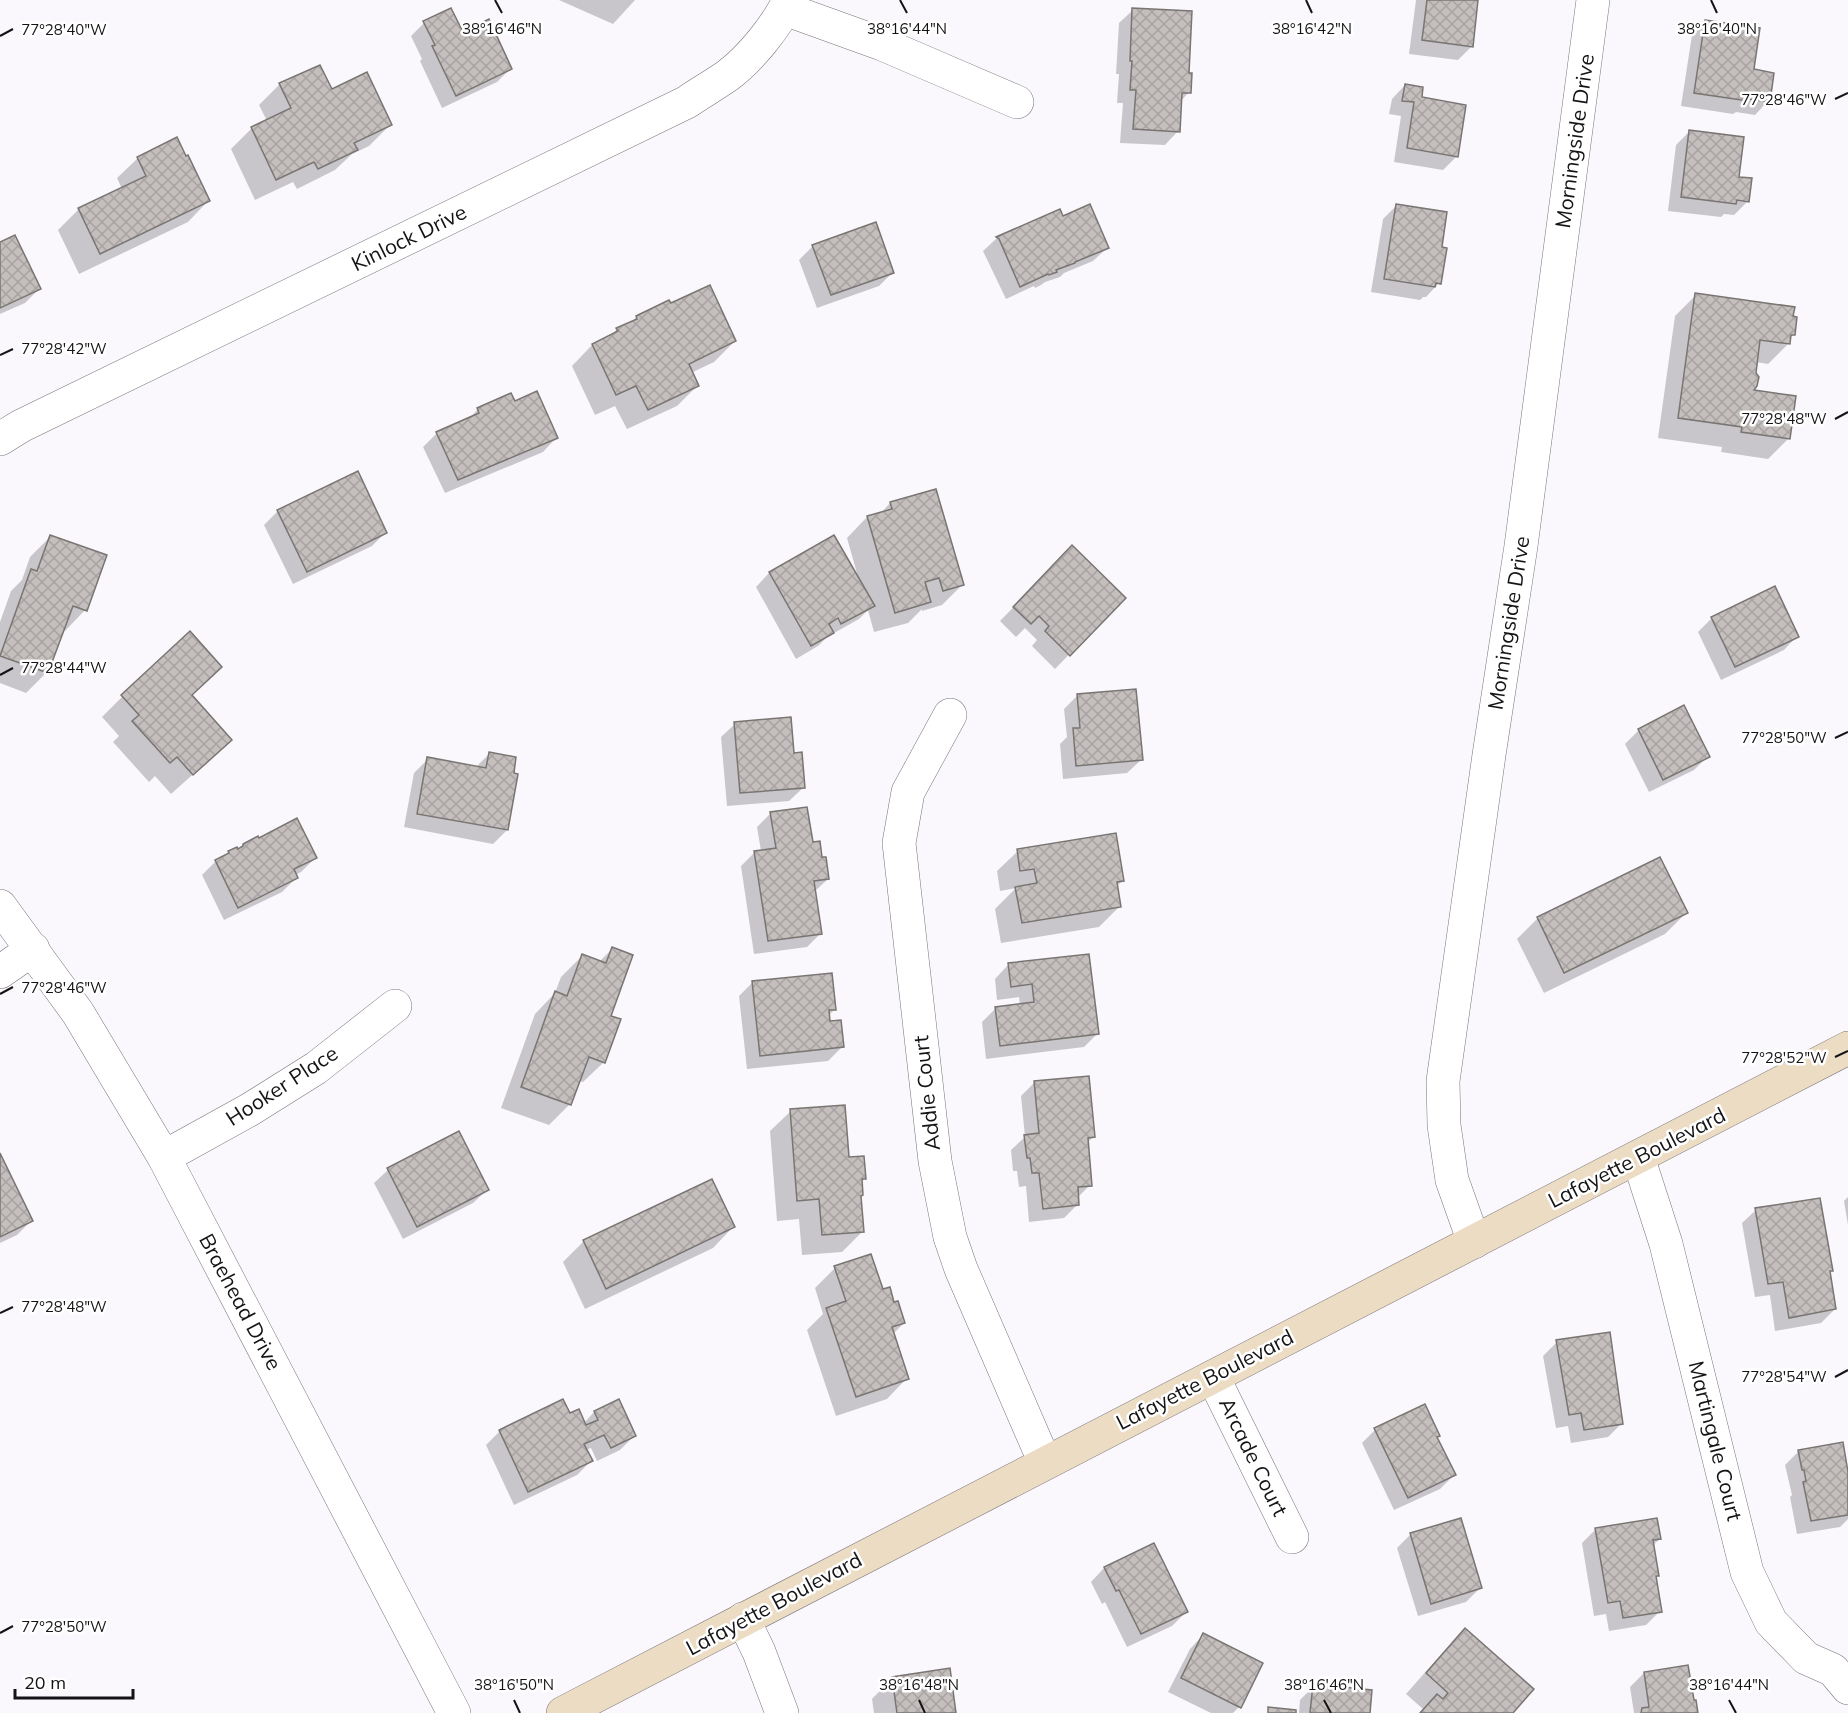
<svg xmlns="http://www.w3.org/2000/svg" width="1848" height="1713" viewBox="0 0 1848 1713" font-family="Mulish,sans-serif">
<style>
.shadow{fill:#0003}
.building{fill:url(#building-cross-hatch);stroke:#797572;stroke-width:1.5}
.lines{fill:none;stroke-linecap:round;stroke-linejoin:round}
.minor-casing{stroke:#77757a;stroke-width:34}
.secondary-casing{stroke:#77757a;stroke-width:34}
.minor{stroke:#fff;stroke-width:33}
.secondary{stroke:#ecdcc3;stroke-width:33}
.ticks{fill:none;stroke:#141315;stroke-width:2}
.labels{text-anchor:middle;stroke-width:5;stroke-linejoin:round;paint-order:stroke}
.street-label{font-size:21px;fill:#141315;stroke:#fff}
.ticks-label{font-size:15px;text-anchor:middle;fill:#141315;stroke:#fff;stroke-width:5;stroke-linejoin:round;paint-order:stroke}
</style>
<defs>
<pattern id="building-cross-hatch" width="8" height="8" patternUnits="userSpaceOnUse" patternTransform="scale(1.5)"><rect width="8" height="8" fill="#c4bfbd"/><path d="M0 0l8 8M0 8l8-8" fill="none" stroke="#a8a3a2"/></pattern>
</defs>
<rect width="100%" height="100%" fill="#faf8fd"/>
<g class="shadow">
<path d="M559,0H635L613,24Z"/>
<path d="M1416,0H1477L1472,46L1458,60L1409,54Z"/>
<path d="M1133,10L1187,74L1189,92L1180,102L1178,131L1165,145L1120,143L1123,103H1117L1119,74H1116L1119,23Z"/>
<path d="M1705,21L1752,71L1768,101L1755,115L1736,112L1733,114L1681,106L1692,35Z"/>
<path d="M424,23L462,34L510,69L497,82L442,108L420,61L422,59L411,36Z"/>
<path d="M280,84L331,91L390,125L369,146L352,154L335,170L297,189L293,182L255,200L231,149L252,128L267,121L259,105Z"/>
<path d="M1405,85L1420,99L1457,156L1443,170L1394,162L1401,116L1389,114L1392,99Z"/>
<path d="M1690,131L1738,178L1748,201L1734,215L1724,214L1721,217L1668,211L1676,145Z"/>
<path d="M138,158L208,201L188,222L79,274L58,230L79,209L122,189L117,178Z"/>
<path d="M1397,205L1439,283L1426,297H1423L1420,300L1371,292L1383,219Z"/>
<path d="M1059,211L1062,218L1107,248L1093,261L1064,273L1060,277L1045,282L1041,285L1035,288L1034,286L1006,299L983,251L997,238Z"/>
<path d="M0,243L39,289L25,303L0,314Z"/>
<path d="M813,246L892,273L879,286L817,308L799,260Z"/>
<path d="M1696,295L1792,317L1793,335L1789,338V343L1768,364L1756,362L1751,391L1789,438L1768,459L1721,452L1722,447L1658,438L1675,316Z"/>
<path d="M637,317L735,341L714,362L691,373L697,386L677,406L627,429L615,406L595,415L572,366L592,345L610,337L617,329L630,323Z"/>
<path d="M514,403L556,438L543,452L445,493L423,447L437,433L468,420L478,409Z"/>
<path d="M890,503L962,585L942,605L922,611V609L908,623L874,632L868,610L859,619L827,637L818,646L796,659L756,587L769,573L834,537L858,577L847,538L867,517L880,514Z"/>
<path d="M278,511L385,533L372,546L293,584L264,525Z"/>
<path d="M51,536L85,610L65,631L62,630L47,672L26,693L0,683V622L11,591L22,580L30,557Z"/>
<path d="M1058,561L1124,598L1055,669L1032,646L1037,640L1025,628L1016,637L1000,621Z"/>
<path d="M1712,618L1797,636L1784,650L1721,680L1698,632Z"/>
<path d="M1078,695L1141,760L1127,773L1063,779L1060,744L1067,737L1064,709Z"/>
<path d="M191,696L209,760L171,794L155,776L149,782L113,742L119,736L102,717L122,697Z"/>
<path d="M735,724L803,788L789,801L727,806L721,737Z"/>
<path d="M1639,730L1708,756L1694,770L1649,792L1625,744Z"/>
<path d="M489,754L507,830L493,844L404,827L414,773L428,759L475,768Z"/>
<path d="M771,813L812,844L821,859L828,879L814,892L821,933L807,947L754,954L741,866L755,852L761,851L757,827Z"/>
<path d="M243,845L315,858L301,872L295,875L296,878L282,892L224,920L202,875L216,861L229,852L239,850Z"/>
<path d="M1018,851L1123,880L1116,887L1119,907L1099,927L1001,943L995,909L1016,888L1000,891L997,871Z"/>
<path d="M1686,913L1665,934L1544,993L1517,939L1538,918Z"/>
<path d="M612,949L609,1017L604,1062L583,1082L579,1081L570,1104L549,1125L501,1108L535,1014L555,993L561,977L582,956L599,962Z"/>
<path d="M1008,965L1098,1033L1084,1047L986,1059L982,1022L996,1008L1020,1006L1019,997L997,1000L995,979Z"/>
<path d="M753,982L835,1009L828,1016L829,1023L842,1047L828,1061L747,1069L739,996Z"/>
<path d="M1034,1083L1093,1137L1087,1143L1090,1185L1077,1198L1078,1204L1064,1218L1029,1222L1026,1186L1019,1187L1017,1171H1013L1011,1150L1025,1137L1021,1096Z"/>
<path d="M791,1111L848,1159L864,1179L861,1182L860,1197L863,1231L842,1252L802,1255L799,1219L777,1221L770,1131Z"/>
<path d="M0,1156L31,1221L17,1235L0,1243Z"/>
<path d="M388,1170L487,1190L473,1203L403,1239L374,1183Z"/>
<path d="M1848,1197V1225L1844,1201Z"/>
<path d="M1756,1210L1831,1270L1828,1273L1835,1309L1821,1323L1775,1331L1770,1295L1755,1297L1742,1223Z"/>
<path d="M733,1227L713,1248L585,1309L563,1262L584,1241Z"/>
<path d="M835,1268L882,1291L893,1304L904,1323L893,1334L907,1378L887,1399L836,1416L807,1330L823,1314L815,1288Z"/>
<path d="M1557,1342L1622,1423L1608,1437L1571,1443L1568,1426L1556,1428L1543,1356Z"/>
<path d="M618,1401L634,1436L620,1450L597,1461L591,1448L585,1450L591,1461L577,1475L514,1505L486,1445L500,1431L569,1415L584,1423L594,1412Z"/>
<path d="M1375,1430L1436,1438L1454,1475L1440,1489L1394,1510L1362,1443Z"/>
<path d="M1799,1451L1848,1481V1519L1840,1527L1797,1534L1790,1497L1792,1495L1785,1465Z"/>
<path d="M1596,1529L1660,1539L1652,1546L1657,1576L1655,1578L1660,1611L1646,1625L1609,1631L1606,1614L1594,1616L1582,1543Z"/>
<path d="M1411,1534L1480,1588L1466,1602L1418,1616L1397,1548Z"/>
<path d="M1154,1545L1186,1612L1172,1626L1127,1647L1105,1602L1102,1604L1091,1582L1104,1568Z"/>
<path d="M1465,1630L1511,1713H1419L1423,1709L1406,1694L1444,1651Z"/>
<path d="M1203,1635L1239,1707L1233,1713H1211L1168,1692L1190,1649Z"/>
<path d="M1644,1673L1696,1713H1634L1630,1687Z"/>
<path d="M892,1678L955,1713H874L872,1699Z"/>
<path d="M1314,1686L1369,1713H1299L1300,1700Z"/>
</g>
<g class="building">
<path d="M1427,0H1478L1473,47L1422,40Z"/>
<path d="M451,8L463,32L489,19L512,69L456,96L432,46L435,45L423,21Z"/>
<path d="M1132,8L1192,11L1189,73H1192L1191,93H1182L1180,132L1133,129L1136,90H1130L1132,61H1130Z"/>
<path d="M1705,20L1760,28L1754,69L1774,73L1770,102L1748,99V101L1694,93Z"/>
<path d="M320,65L332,89L367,72L392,125L354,143L358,150L318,169L314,162L276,180L251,127L291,108L279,83Z"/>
<path d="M1405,84L1423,87L1422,97L1466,105L1458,157L1407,148L1414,102L1402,101Z"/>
<path d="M1689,130L1744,137L1739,177L1752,178L1749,202L1737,200L1736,204L1681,197Z"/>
<path d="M177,137L186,156L188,155L210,201L100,254L78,208L146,176L137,157Z"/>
<path d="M1090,204L1109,248L1075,262V263L1056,270L1057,272L1049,275L1048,274L1020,287L999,239L996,237L1060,209L1063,216Z"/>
<path d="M1396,204L1447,212L1442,247L1447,248L1441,284L1436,283L1435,287L1384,279Z"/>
<path d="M876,222L894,273L831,295L812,245Z"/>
<path d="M15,235L41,289L0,308V242Z"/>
<path d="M710,285L736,341L689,364L699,386L648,410L636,386L616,395L592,344L618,331L616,328L637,319L636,316L669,300L671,303Z"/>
<path d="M1695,293L1795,307L1793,316L1797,317L1795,335H1791L1790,344L1760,340L1756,373L1759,377L1757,386L1754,390L1796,396L1790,439L1741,432L1742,427L1678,418Z"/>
<path d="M537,391L558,438L458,480L436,432L479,413L477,408L511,393L515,401Z"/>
<path d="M358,471L387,533L307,572L277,510Z"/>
<path d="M936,489L964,585L943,591L939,578L925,582L931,602L895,613L867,516L892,509L890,502Z"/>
<path d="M50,535L107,555L87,611L73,606L48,673L0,656L31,569L37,571Z"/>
<path d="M834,535L875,606L841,624L838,618L829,624L834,633L811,646L769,572Z"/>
<path d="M1072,545L1126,598L1070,656L1045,631L1049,626L1039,616L1031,624L1013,607Z"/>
<path d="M1775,586L1799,637L1735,667L1711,617Z"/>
<path d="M190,631L222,667L192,695L232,740L193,775L177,757L170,763L132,721L139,715L121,695Z"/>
<path d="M1136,689L1143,760L1076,766L1073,728H1080L1077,694Z"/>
<path d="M1684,705L1710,757L1663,780L1638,729Z"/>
<path d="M791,717L794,753L802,752L805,788L740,793L734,722Z"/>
<path d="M489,752L516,757L514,773L518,774L508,830L417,814L427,757L486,768Z"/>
<path d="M807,807L813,842L820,841L822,857H826L829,879L814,881L822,934L768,941L754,851L776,848L770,812Z"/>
<path d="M297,818L317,858L294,869L298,878L238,908L215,860L229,853L228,851L237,847L238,849L243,846V844L258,836L259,838Z"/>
<path d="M1116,833L1124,881L1117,882L1121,907L1022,923L1015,887L1037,883L1034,869L1020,871L1017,849Z"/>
<path d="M1660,857L1688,913L1564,973L1537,917Z"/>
<path d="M612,947L633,955L611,1016L621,1019L605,1063L589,1057L571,1105L521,1087L555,991L567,996L582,954L606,963Z"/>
<path d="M1089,954L1099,1034L1000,1046L995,1007L1034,1002L1032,984L1011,987L1008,963Z"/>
<path d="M832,973L836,1010H829L830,1021L841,1020L844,1047L760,1056L752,981Z"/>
<path d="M1089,1076L1095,1137L1088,1138L1092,1186L1078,1187L1079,1205L1043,1209L1039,1173H1032L1030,1158H1027L1024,1135L1039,1133L1034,1081Z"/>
<path d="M845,1105L849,1157L864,1156L866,1179H862L863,1195L861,1196L864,1232L822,1235L819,1199L797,1201L790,1109Z"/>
<path d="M459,1131L489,1190L417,1227L387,1168Z"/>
<path d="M0,1153L33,1221L0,1237Z"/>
<path d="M712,1179L735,1227L606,1289L583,1240Z"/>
<path d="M1820,1198L1833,1271H1830L1836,1309L1789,1318L1783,1282L1768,1284L1755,1208Z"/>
<path d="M871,1254L883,1289L890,1287L894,1302L898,1301L905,1323L892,1327L909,1379L856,1397L826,1308L846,1301L834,1266Z"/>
<path d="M1610,1332L1623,1424L1584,1430L1581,1413L1569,1415L1556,1340Z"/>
<path d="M563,1399L570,1413L579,1409L586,1425L598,1420L594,1411L619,1399L636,1436L611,1448L604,1435L584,1444L593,1461L528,1492L499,1430Z"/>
<path d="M1425,1404L1440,1436L1437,1437L1456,1475L1408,1498L1374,1428Z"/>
<path d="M1843,1442L1848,1472V1515L1811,1521L1803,1482L1806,1481L1804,1470H1802L1798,1450Z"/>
<path d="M1461,1518L1482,1588L1431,1604L1410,1533Z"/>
<path d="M1657,1518L1661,1539L1653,1540L1659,1576H1656L1662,1612L1623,1618L1620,1601L1608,1603L1595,1528Z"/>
<path d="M1154,1543L1188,1612L1141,1634L1119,1590L1116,1591L1104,1567Z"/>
<path d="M1465,1628L1534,1689L1513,1713H1420L1437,1694L1443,1699L1448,1693L1426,1673Z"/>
<path d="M1203,1633L1263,1663L1241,1708L1181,1678Z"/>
<path d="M1688,1665L1694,1700H1696L1698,1713H1641L1642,1708L1649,1707L1644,1672Z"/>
<path d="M950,1668L956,1713H897L892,1677Z"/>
<path d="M1313,1684L1372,1690L1370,1713H1310Z"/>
<path d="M1268,1707L1296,1710V1713H1268Z"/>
</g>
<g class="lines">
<g class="minor-casing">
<g id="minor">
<path d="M785,9L882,44L1017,102"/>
<path d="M0,439L21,426L687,102C700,93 714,85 727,76C750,59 777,26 789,0"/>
<path d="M950,715L908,792L899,843L935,1161L950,1237L961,1269L1045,1463"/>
<path d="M0,906L78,1013L164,1157L454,1713"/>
<path d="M0,972L33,949"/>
<path d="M164,1157L249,1110L316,1068L395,1006"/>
<path d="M1638,1157L1666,1244L1747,1572L1771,1622L1806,1658L1833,1670L1848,1688"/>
<path d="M1474,1242L1452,1180L1444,1125L1443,1081L1489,755L1521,546L1593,0"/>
<path d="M1213,1377L1292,1537"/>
<path d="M743,1619L759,1652L782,1713"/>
</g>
</g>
<g class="secondary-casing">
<path id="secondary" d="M563,1713L1848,1048"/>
</g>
<use href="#minor" class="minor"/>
<use href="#secondary" class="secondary"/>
</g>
<path class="ticks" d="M495,0L502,13M900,0L907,13M1306,0L1312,13M1711,0L1717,13M0,36L13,29M1835,99L1848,93M0,355L13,349M1835,419L1848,412M0,675L13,668M1835,738L1848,732M0,994L13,987M1835,1057L1848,1051M0,1313L13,1307M1835,1377L1848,1370M0,1633L13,1626M514,1700L520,1713M919,1700L925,1713M1324,1700L1331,1713M1729,1700L1736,1713"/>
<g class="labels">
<g class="street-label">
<text transform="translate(1575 141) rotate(-82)" y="7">Morningside Drive</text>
<text transform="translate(409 238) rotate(-26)" y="7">Kinlock Drive</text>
<text transform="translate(1509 623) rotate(-81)" y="7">Morningside Drive</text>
<text transform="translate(282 1086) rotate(-33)" y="7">Hooker Place</text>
<text transform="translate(927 1093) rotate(-96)" y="7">Addie Court</text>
<text transform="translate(1637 1158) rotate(-27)" y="7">Lafayette Boulevard</text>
<text transform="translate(240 1302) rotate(62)" y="7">Braehead Drive</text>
<text transform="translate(1205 1380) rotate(-27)" y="7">Lafayette Boulevard</text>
<text transform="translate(1715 1441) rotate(76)" y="7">Martingale Court</text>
<text transform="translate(1253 1457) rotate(64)" y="7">Arcade Court</text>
<text transform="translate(774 1604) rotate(-28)" y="7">Lafayette Boulevard</text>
</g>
</g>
<g class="ticks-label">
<text x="502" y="34">38°16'46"N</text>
<text x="907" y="34">38°16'44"N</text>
<text x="1312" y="34">38°16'42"N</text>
<text x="1717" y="34">38°16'40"N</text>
<text x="64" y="35">77°28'40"W</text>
<text x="1784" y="105">77°28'46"W</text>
<text x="64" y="354">77°28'42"W</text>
<text x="1784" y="424">77°28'48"W</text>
<text x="64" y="673">77°28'44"W</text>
<text x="1784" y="743">77°28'50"W</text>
<text x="64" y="993">77°28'46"W</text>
<text x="1784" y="1063">77°28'52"W</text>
<text x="64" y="1312">77°28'48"W</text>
<text x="1784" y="1382">77°28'54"W</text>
<text x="64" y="1632">77°28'50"W</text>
<text x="514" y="1690">38°16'50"N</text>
<text x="919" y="1690">38°16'48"N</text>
<text x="1324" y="1690">38°16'46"N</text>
<text x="1729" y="1690">38°16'44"N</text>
</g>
<path d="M15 1689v9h118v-9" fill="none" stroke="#141315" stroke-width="3"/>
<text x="24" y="1689" font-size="18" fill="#141315" stroke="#ffffff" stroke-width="4.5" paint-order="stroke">20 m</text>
</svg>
